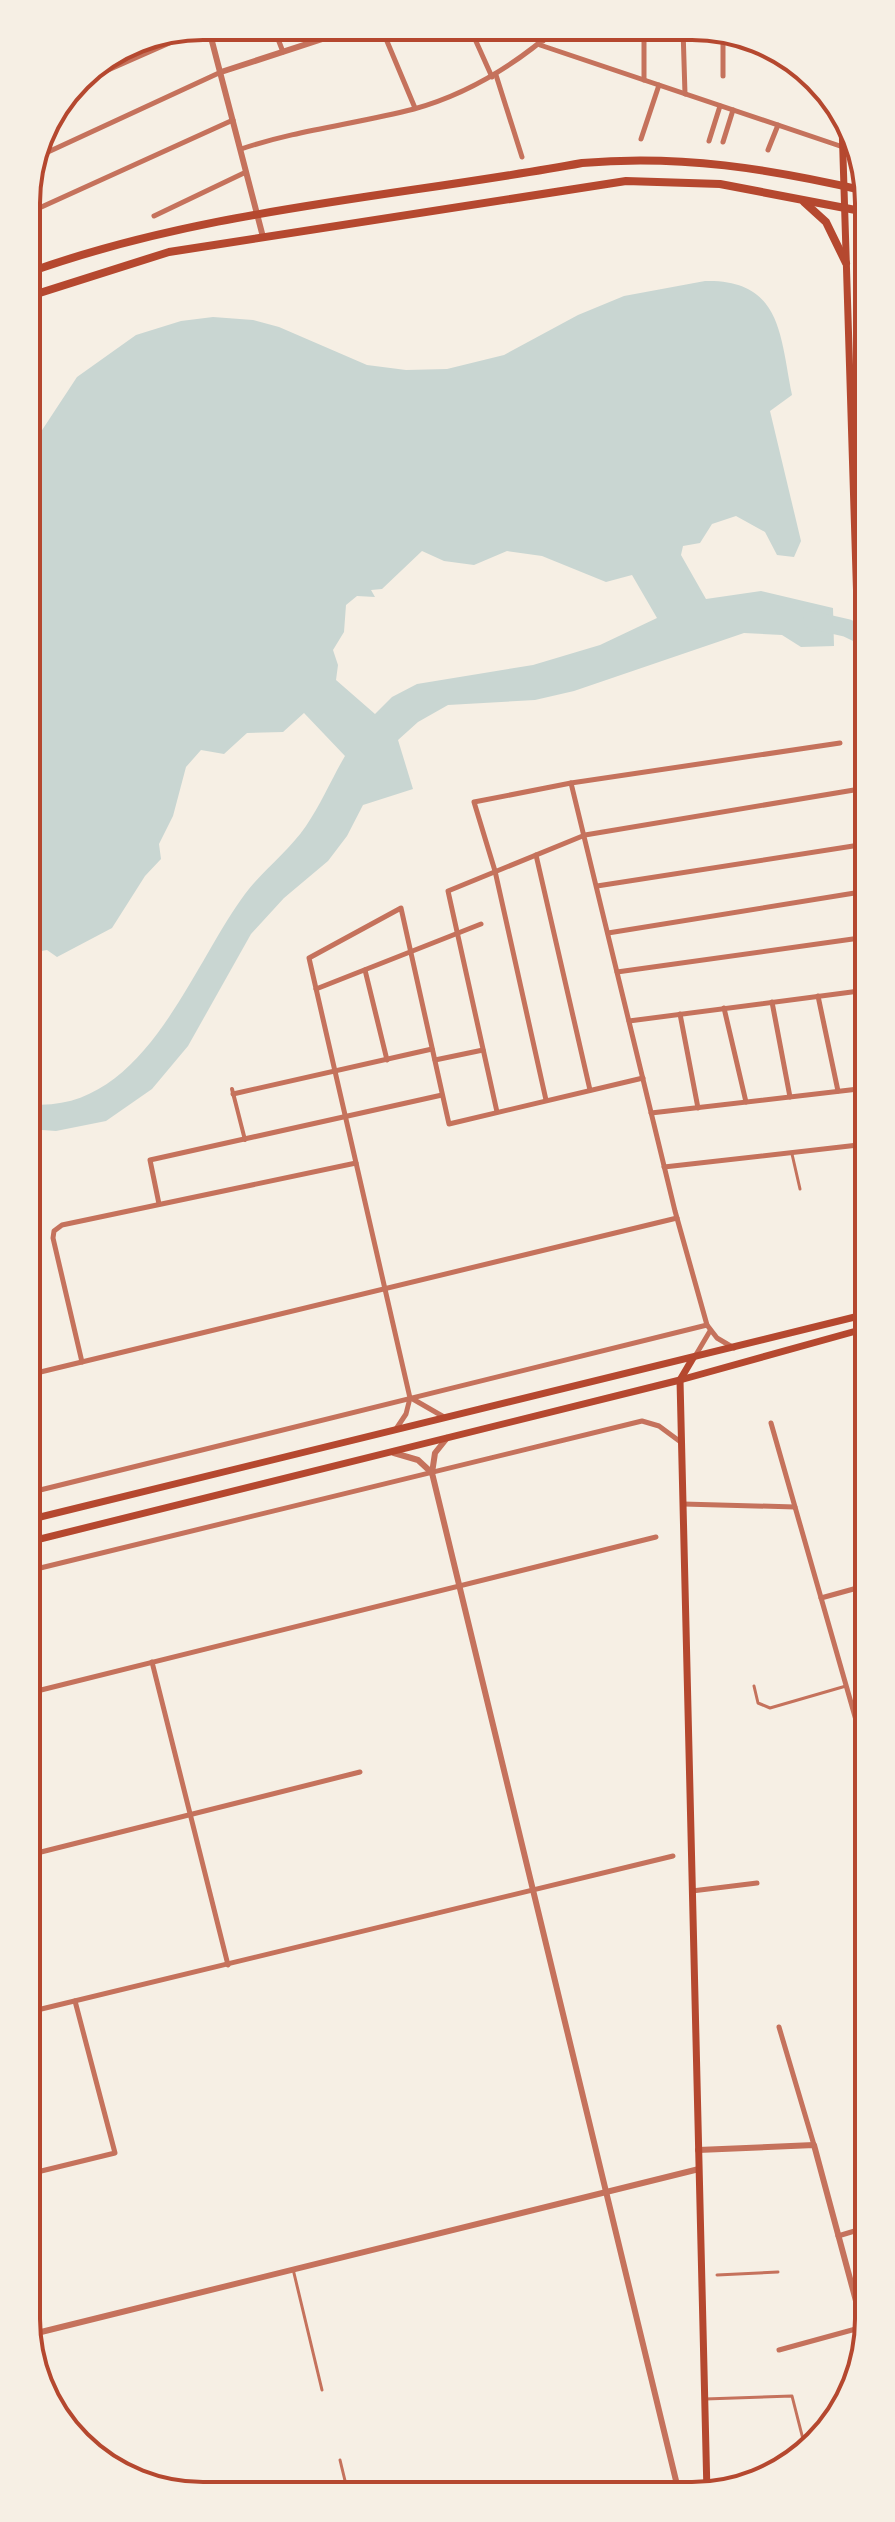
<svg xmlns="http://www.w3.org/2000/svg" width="895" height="2522" viewBox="0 0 895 2522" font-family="'Titillium Web',sans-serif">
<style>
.water{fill:#c9d6d2;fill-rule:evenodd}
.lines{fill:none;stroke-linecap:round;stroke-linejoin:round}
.river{stroke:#c9d6d2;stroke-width:18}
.service{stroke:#c5725c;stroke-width:3}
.pedestrian{stroke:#c5725c;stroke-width:4}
.minor{stroke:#c5725c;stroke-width:5}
.tertiary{stroke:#c5725c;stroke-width:6}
.secondary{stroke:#b5482f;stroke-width:7}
.primary{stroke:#b5482f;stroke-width:8}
.rim{fill:none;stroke:#b5482f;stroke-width:4}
</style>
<rect width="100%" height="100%" fill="#f6efe4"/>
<path class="water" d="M705,281C782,279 780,336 792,395L770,411L801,541L794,557L777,555L765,532L736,516L712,524L700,543L683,546L681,555L706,599L761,591L833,608L834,646L801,647L782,635L744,633L574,691L535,700L448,705L418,722L398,740L413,789L363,805L347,836L328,861L284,898L251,934L188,1046L152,1089L106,1121L56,1131L28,1129V1104C143,1116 190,968 245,894C263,870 289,851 306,826C321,804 332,778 345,756L304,713L283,732L247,733L224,754L201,750L186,767L173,816L159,844L161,859L145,876L112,928L57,957L47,950L36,952L27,948V453L77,377L136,335L181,321L213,317L253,320L279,327L367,365L406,370L447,369L504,355L578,315L624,296ZM422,551L444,561L474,565L507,551L542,556L606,582L632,575L657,618L600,645L533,665L417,684L392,697L375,714L336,680L338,665L333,650L344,632L346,605L357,596L375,597L371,590L382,589Z"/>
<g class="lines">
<path class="river" d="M812,620L847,628L866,637"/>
<g class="service">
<path d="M792,1154L800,1189"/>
<path d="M754,1686L758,1703L770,1708L846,1686"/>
<path d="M293,2269L322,2390"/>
<path d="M717,2275L778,2272"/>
<path d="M705,2399L792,2396L805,2447"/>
<path d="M340,2460L348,2493"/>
</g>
<path class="pedestrian" d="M232,1089L245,1140"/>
<g class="minor">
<path d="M273,26L283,52"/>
<path d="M323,27L327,37"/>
<path d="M381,27L415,108"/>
<path d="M470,28L492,77"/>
<path d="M537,28L543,41"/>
<path d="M644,29V80"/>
<path d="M683,29L685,94"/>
<path d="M723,29V76"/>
<path d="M723,32H731"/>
<path d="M540,45L843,147"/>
<path d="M496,75L522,157"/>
<path d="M74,85L208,26"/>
<path d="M641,139L659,85"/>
<path d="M709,141L720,106"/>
<path d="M723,142L733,110"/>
<path d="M241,149C297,130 356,124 414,109C468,94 515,65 557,28"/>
<path d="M768,150L778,125"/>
<path d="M35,158L221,72"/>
<path d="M26,214L233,120"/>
<path d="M154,216L246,172"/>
<path d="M571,783L675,1211L707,1325L717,1338L734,1348"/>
<path d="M536,855L590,1090"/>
<path d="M597,886L866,844"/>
<path d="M608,933L867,891"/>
<path d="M365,970L387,1060"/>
<path d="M617,972L867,937"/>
<path d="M316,989L481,924"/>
<path d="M818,996L838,1091"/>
<path d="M772,1002L790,1097"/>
<path d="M724,1008L746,1102"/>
<path d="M680,1014L698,1108"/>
<path d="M629,1021L867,990"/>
<path d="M435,1060L483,1050"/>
<path d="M233,1094L432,1049"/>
<path d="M546,1100L495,871L474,802L571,783L840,743"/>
<path d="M497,1112L448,891L585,835L866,788"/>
<path d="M651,1113L867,1088"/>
<path d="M664,1167L867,1144"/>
<path d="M159,1204L150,1160L442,1095"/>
<path d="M694,1358L710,1331"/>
<path d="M82,1362L53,1238L54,1231L62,1225L356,1163"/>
<path d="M28,1375L677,1218"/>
<path d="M411,1398L444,1417"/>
<path d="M771,1423L868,1762"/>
<path d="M396,1429L406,1414L410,1398L309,958L401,908L449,1124L643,1078"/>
<path d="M28,1493L707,1325"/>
<path d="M683,1504L795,1507"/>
<path d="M28,1571L642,1421L659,1426L682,1443"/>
<path d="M821,1598L868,1585"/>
<path d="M152,1662L228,1965"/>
<path d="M29,1693L656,1537"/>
<path d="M29,1855L360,1772"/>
<path d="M692,1891L757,1883"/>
<path d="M29,2012L673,1856"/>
<path d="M779,2027L814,2145"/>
<path d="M29,2174L115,2153L75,2001"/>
<path d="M838,2236L868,2227"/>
<path d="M779,2350L863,2327"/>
</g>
<g class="tertiary">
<path d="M208,26L263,237"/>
<path d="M221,72L359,27"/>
<path d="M447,1438L435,1453L432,1473L679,2493"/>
<path d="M394,1453L418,1460L432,1473"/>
<path d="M698,2150L814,2145L866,2338"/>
<path d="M29,2335L699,2169"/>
<path d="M697,2493L707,2490"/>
</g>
<g class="secondary">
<path d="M842,124L857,606L866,716"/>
<path d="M680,1380L707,2493"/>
<path d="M680,1380L693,1358"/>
<path d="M28,1520L867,1314"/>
<path d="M28,1542L680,1380L867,1328"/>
</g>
<g class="primary">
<path d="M804,202L826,222L846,263"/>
<path d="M27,273C204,209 397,197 582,163C680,154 770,169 866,191"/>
<path d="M27,297L169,252L626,181L720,184L866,212"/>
</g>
</g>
<path d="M0 0H895V2522H0ZM203 40H692A163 163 0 0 1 855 203V2319A163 163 0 0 1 692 2482H203A163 163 0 0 1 40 2319V203A163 163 0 0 1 203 40Z" fill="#f6efe4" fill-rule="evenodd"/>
<path class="rim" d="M203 40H692A163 163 0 0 1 855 203V2319A163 163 0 0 1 692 2482H203A163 163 0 0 1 40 2319V203A163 163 0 0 1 203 40Z"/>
</svg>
